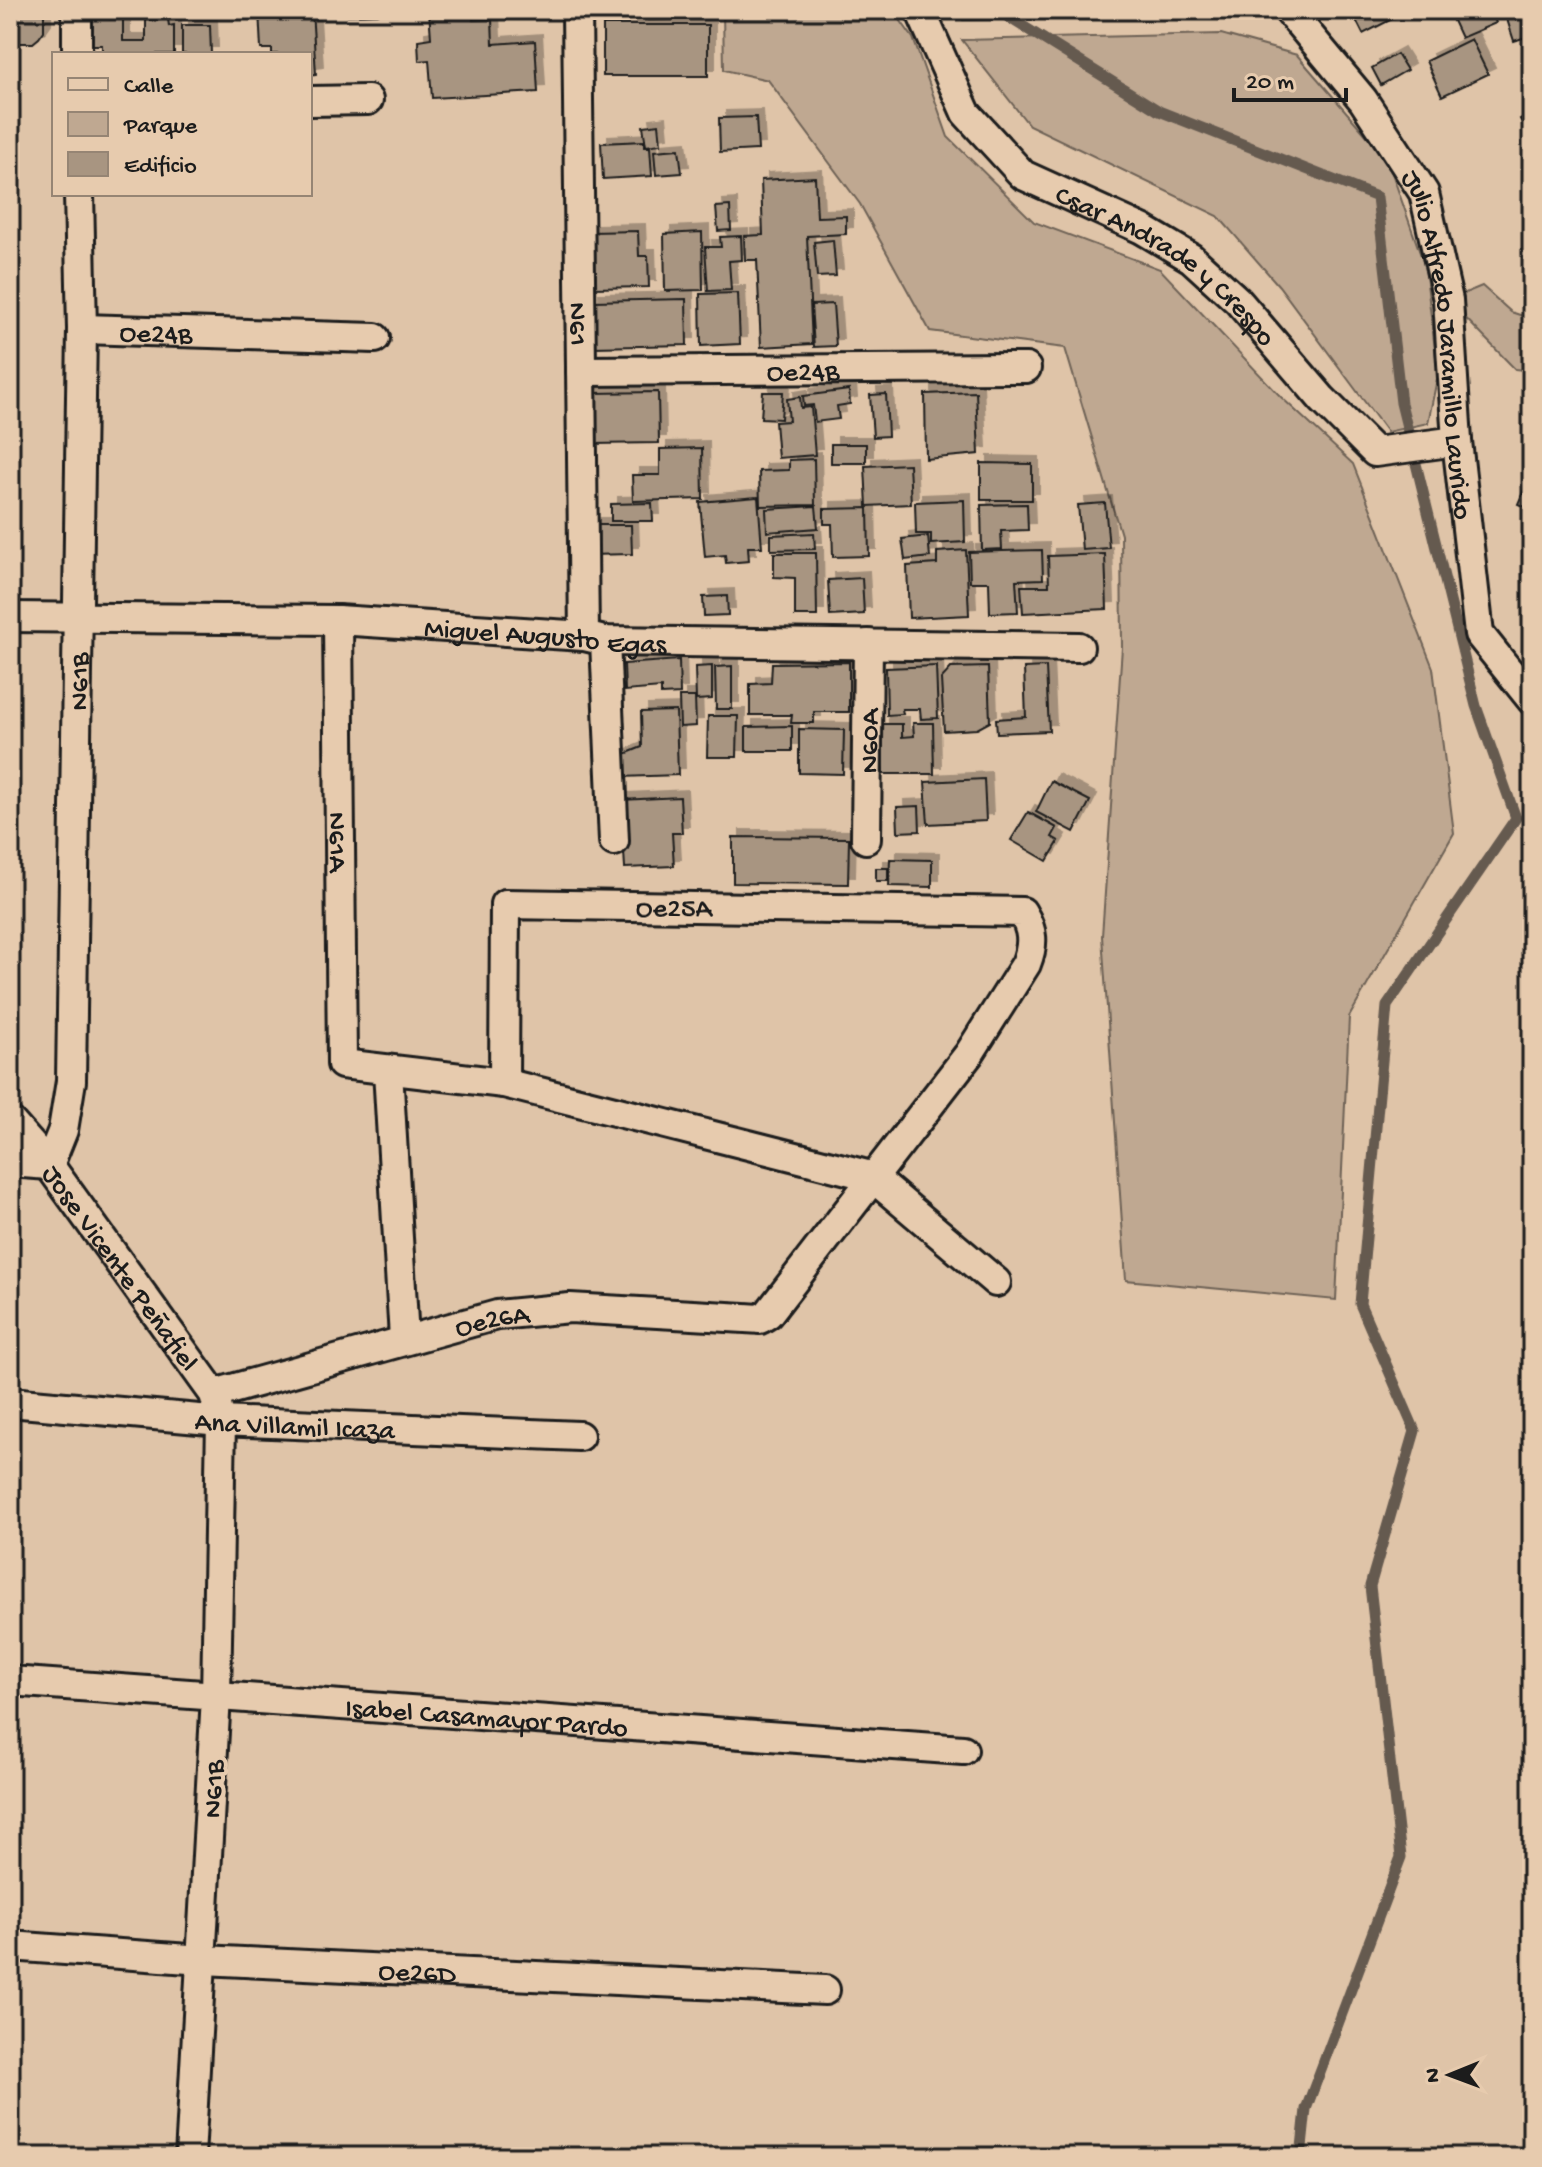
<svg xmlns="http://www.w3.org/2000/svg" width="1542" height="2167" viewBox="0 0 1542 2167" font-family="'Gochi Hand',sans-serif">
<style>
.green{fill:#bfa891;stroke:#6e6256;stroke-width:2}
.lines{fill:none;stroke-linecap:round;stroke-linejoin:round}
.stream{stroke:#655a50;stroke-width:11}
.building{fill:#a89581;stroke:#1c1c1c;stroke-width:2;filter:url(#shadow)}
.minor-casing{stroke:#1c1c1c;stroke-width:34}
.minor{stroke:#e7cbae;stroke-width:28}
.labels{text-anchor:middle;stroke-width:8;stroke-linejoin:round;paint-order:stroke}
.street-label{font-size:28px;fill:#1c1c1c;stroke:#e7cbae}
</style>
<defs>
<filter id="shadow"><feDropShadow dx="7" dy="-7" stdDeviation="0" flood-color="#0004"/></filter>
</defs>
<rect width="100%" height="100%" fill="#dfc4a8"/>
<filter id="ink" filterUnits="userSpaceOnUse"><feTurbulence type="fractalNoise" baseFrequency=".0125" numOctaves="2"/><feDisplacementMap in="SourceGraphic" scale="16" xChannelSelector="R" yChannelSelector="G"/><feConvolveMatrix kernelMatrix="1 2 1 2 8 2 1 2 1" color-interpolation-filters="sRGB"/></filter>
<g filter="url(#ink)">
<g class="green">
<path d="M723,10H893L913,38L948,137L1034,222L1160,269L1281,397L1353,464L1433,668L1454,833L1349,1017L1336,1300L1126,1280L1102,936L1122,647L1121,535L1065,348L930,331L860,204L768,80L724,70Z"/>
<path d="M958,10H1245L1249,13L963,20Z"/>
<path d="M1221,34L1297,55L1387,159L1425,267L1438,374L1428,423L1387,432L1279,286L1218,216L1029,125L962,40Z"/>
<path d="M1482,286L1511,312L1532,319V371L1515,369L1448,300Z"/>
</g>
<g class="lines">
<path class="stream" d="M997,10L1159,111L1377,197L1401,403L1476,706L1516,818L1387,1006L1360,1304L1415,1431L1370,1586L1401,1857L1306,2109L1301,2157"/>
</g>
<g class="building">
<path d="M10,10H44V31L39,38L33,43H18V26H10Z"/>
<path d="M85,10H110V19H123V41H146V20L168,19L169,26L174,25V54H102V45H85Z"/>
<path d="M174,10H210V17H175Z"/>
<path d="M259,10H312L316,74L310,75V54H272V49H261Z"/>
<path d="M348,10H377L378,14L348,15Z"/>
<path d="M429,10H493V13L473,14V20L492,19L493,44L535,41L538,92L432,98L429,60L419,61L418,40L431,38Z"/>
<path d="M647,10H677L678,19L648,20Z"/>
<path d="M1351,10H1390L1394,18L1363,34Z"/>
<path d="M1448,10H1491L1496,23L1461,38Z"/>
<path d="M1504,10H1532V35L1514,41Z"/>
<path d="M182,25H210L211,54H182Z"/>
<rect x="603" y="25" width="105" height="51"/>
<path d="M1471,39L1488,74L1442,96L1426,61Z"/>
<path d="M1397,54L1407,70L1381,85L1372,68Z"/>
<path d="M1532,112V140L1520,119Z"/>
<path d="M756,117L758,150L720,152L719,118Z"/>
<path d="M659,124L661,144L646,146L643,126Z"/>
<path d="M644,141V147H650L652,176L603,179L601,143Z"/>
<path d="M679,149L682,173L656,175L654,151Z"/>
<path d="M815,177L817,217L846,216V234L807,236L812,344L761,347L757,260H745L744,236L763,235L761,180Z"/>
<path d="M730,206L731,230L718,231L716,207Z"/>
<path d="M638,231L639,256H648L649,287L591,288L590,232Z"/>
<path d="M702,232L703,290L665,291L664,234Z"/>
<path d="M741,236L742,260L729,261L731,290L708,291L705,247H721L720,237Z"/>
<path d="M833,240L836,276L817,277L814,242Z"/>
<path d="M738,293L740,344L701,346L700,294Z"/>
<path d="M686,299L687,345L593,347L592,301Z"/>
<path d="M833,304L836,346L814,347L811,305Z"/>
<path d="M849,390L850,404L837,406L839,419L815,422L813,405L804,406L803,396Z"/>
<path d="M658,392L659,443L592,444L591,393Z"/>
<path d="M763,392H783L781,419L761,418Z"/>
<path d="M976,392L979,454L926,459L925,394Z"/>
<path d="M886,394L888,436L873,437L870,395Z"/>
<path d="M800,397L801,408L811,407L815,455L778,458L775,422L789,421L787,399Z"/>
<rect x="831" y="444" width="35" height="19"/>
<path d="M702,448L703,499L633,501L632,475H660V449Z"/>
<path d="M814,459L815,505L760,506L759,471L789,470V460Z"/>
<path d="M981,463L1032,464V500H981Z"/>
<path d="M909,464L911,504L867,506L865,466Z"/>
<path d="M1532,471V510L1518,504Z"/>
<path d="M758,497L762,547H748L749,561L726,563L725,555L705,557L700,502Z"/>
<path d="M964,500L965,542L931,544V534H916L915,502Z"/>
<path d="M652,503L653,521H611V504Z"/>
<path d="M1105,503L1109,548L1082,550L1078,505Z"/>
<path d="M1027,504L1028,530L1001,531L1002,549L982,550L981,505Z"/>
<path d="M816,506L818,528L767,532L766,509Z"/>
<path d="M868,508L869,556L833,557L832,524H824V509Z"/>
<path d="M587,525H631L632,554L588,555Z"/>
<path d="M814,533L815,549L771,550V535Z"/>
<path d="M928,536L930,557L905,560L902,539Z"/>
<path d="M966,550L969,615L909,618L907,566L937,564V552Z"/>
<path d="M1042,550L1043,579L1016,580L1018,612L990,613L989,582H970L969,552Z"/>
<path d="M774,553H816L817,616H795V578L774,577Z"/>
<path d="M1105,554L1107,609L1023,613L1021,586H1049L1048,556Z"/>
<path d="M862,578L864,614L830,616L828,580Z"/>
<path d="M727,596L728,615L704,616L703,597Z"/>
<path d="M679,660L680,694L661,695V688L625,691L624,664Z"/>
<path d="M849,662V712H814V723H791L792,715H750V684L771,683L772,663Z"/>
<path d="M712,666V699L696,700L695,667Z"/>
<path d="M732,666V709H716L715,667Z"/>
<path d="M936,666L938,718L921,719L920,709H902L903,714L887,715L886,668Z"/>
<path d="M988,667L990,722L977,729L944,731L941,679L951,668Z"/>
<path d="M1046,667L1049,731L997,733L996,719L1026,717L1024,668Z"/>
<path d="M679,697H695L696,726L680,727Z"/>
<path d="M676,711L678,775L621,777L620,756L642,747L641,712Z"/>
<path d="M708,716H738L737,757H707Z"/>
<path d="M913,723H933L934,774H883L882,724H902V737L914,736Z"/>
<path d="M792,726V751H746V727Z"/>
<path d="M799,729L844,730L843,774L799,773Z"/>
<path d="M984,779L986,821L928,824L925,782Z"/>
<path d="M1051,781L1090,801L1074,832L1036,812Z"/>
<path d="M680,797L682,833H672L674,866L625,868L621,800Z"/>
<path d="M919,806L920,831L898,832L897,807Z"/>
<path d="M1028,812L1057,828L1052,837L1059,841L1047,861L1011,840Z"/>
<path d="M733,837L849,838L848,884L733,883Z"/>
<path d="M890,859L932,860V887L889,886Z"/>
<rect x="876" y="868" width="12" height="13"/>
</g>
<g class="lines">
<g class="minor-casing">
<g id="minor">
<path id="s1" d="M577,10L584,636"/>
<path id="s2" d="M920,10L966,113L1023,175L1142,229L1191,258L1238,301L1322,399L1375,452L1457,441"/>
<path id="s3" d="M1288,10L1363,100L1424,193L1448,300L1457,441L1479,634L1532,700"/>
<path d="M77,54V10"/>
<path d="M310,101L368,100"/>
<path id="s4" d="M82,329L375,338"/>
<path id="s5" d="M581,371L1026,368"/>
<path id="s6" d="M10,617L338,620L584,636L605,641L1079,647"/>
<path id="s7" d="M338,620L342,1064L504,1083L871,1176L996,1282"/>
<path d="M605,641L614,841"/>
<path id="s8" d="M866,839L868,644"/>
<path d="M388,1071L404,1338"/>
<path id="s9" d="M10,1121L49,1165L214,1394L221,1421L216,1696L190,2157"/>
<path id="s10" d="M10,1162L49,1165L63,1130L71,1081L82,329L79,194"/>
<path id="s11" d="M214,1394L497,1315L570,1308L745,1318L760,1319L768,1314L969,1054L1026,964C1034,944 1033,930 1022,912L505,904L504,1083"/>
<path id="s12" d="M10,1402L221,1421L579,1436"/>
<path id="s13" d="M10,1681L963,1750"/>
<path id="s14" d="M10,1946L203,1960L825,1990"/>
</g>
</g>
<use href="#minor" class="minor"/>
</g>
</g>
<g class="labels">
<g class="street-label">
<text dy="10" stroke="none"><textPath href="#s2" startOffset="368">Csar Andrade y Crespo</textPath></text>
<text dy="10" stroke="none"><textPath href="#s1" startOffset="314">N61</textPath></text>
<text dy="10" stroke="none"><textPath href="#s4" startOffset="74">Oe24B</textPath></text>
<text dy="10" stroke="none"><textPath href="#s3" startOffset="380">Julio Alfredo Jaramillo Laurido</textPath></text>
<text dy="10" stroke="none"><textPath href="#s5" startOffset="222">Oe24B</textPath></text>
<text dy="10" stroke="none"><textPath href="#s6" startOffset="536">Miguel Augusto Egas</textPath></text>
<text dy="10" stroke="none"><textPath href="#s10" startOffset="526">N61B</textPath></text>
<text dy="10" stroke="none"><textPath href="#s8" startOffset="98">N60A</textPath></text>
<text dy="10" stroke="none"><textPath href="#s7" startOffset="222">N61A</textPath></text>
<text transform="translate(674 906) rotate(1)" y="10">Oe25A</text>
<text dy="10" stroke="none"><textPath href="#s9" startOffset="184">Jose Vicente Peñafiel</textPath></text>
<text dy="10" stroke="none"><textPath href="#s11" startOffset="288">Oe26A</textPath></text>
<text dy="10" stroke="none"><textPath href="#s12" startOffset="286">Ana Villamil Icaza</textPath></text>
<text dy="10" stroke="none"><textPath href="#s13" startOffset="478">Isabel Casamayor Pardo</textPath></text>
<text transform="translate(211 1789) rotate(-87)" y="10">N61B</text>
<text dy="10" stroke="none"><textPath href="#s14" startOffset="408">Oe26D</textPath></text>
</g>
</g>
<rect width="1542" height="2167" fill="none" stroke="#e7cbae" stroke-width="40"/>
<rect x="20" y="20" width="1502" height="2127" fill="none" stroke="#1c1c1c" stroke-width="3" filter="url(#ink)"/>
<rect x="52" y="52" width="260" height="144" fill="#e7cbae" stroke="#968574" stroke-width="2"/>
<rect x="68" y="78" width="40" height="12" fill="#e7cbae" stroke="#968574" stroke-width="2"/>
<text x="124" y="92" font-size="24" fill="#1c1c1c">Calle</text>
<rect x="68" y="112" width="40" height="24" fill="#bfa891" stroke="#968574" stroke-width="2"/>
<text x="124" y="132" font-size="24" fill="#1c1c1c">Parque</text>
<rect x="68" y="152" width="40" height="24" fill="#a89581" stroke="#968574" stroke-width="2"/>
<text x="124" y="172" font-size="24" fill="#1c1c1c">Edificio</text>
<g transform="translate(1450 2075) rotate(269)" stroke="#e7cbae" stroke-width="6" paint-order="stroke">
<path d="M0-6L14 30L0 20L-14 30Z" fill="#1c1c1c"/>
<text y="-12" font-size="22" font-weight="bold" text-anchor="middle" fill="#1c1c1c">N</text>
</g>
<path d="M1234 88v12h112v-12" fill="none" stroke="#1c1c1c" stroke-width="4"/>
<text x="1246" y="88" font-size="24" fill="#1c1c1c" stroke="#e7cbae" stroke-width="6" paint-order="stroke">20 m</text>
</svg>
